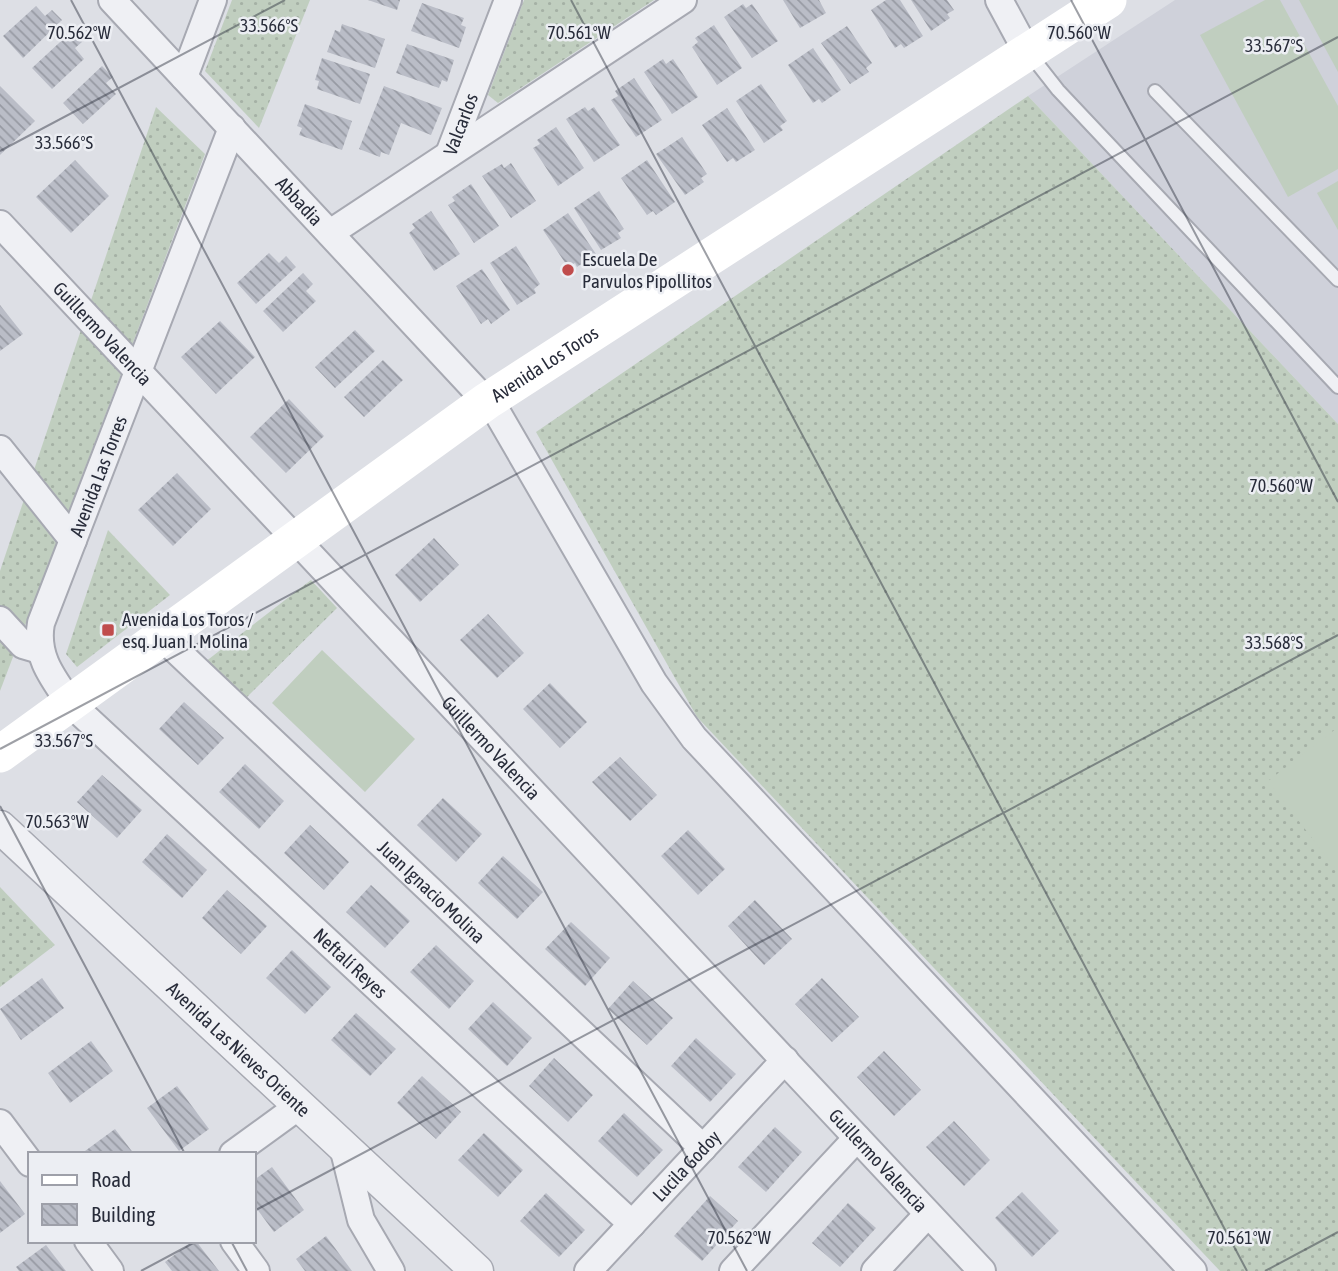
<svg xmlns="http://www.w3.org/2000/svg" width="1338" height="1271" viewBox="0 0 1338 1271" font-family="'Asap Condensed',sans-serif">
<style>
.built{fill:#cfd1da}
.grass{fill:url(#grass-dots)}
.pitch{fill:#c0cebf}
.building{fill:url(#building-back-hatch)}
.lines{fill:none;stroke-linecap:round;stroke-linejoin:round}
.service-casing{stroke:#a7a9b2;stroke-width:16}
.minor-casing{stroke:#a7a9b2;stroke-width:30}
.tertiary-casing{stroke:#a7a9b2;stroke-width:35}
.service{stroke:#eff0f4;stroke-width:12}
.minor{stroke:#eff0f4;stroke-width:26}
.tertiary{stroke:#eff0f4;stroke-width:32}
.secondary{stroke:#fff;stroke-width:37}
.ticks{fill:none;stroke:#282c3a;stroke-width:2;stroke-opacity:0.45}
.poi-dot{fill:#c04c4c;stroke:#eceef3;stroke-width:2.5}
.labels{text-anchor:middle;stroke-width:5;stroke-linejoin:round;paint-order:stroke}
.street-label{font-size:19px;fill:#282c3a;stroke:#eceef3}
.poi-label{font-size:19px;fill:#282c3a;stroke:#eceef3;text-anchor:start}
.ticks-label{font-size:18px;text-anchor:middle;fill:#282c3a;stroke:#eceef3;stroke-width:5;stroke-linejoin:round;paint-order:stroke}
</style>
<defs>
<pattern id="grass-dots" width="8" height="8" patternUnits="userSpaceOnUse" patternTransform="scale(1.75)"><rect width="8" height="8" fill="#c0cebf"/><path d="M2 2h.1M6 6h.1" fill="none" stroke="#a5b1a5" stroke-width="1.8" stroke-linecap="round"/></pattern>
<pattern id="building-back-hatch" width="6" height="6" patternUnits="userSpaceOnUse" patternTransform="scale(1.75)"><rect width="6" height="6" fill="#babdc7"/><path d="M-1 5l2 2M0 0l6 6M5-1l2 2" fill="none" stroke="#979aa3"/></pattern>
</defs>
<rect width="100%" height="100%" fill="#dddfe5"/>
<path class="built" d="M1175,0H1338V424L1028,96Z"/>
<g class="grass">
<path d="M232,0H310L259,128L205,71Z"/>
<path d="M524,0H654L498,103L488,95Z"/>
<path d="M1028,96L1338,424V1271H1220L697,717L536,432Z"/>
<path d="M156,107L205,154L0,691V571Z"/>
<path d="M108,530L170,595L77,667L66,654Z"/>
<path d="M311,580L337,608L245,699L205,662Z"/>
<path d="M0,887L55,945L0,987Z"/>
</g>
<g class="pitch">
<path d="M1265,0H1280L1338,106V169L1288,197L1200,35Z"/>
<path d="M1299,0H1338V72Z"/>
<path d="M1338,181V230L1317,193Z"/>
<path d="M322,650L415,739L365,792L272,703Z"/>
<path d="M1337,728L1338,729V872L1268,781Z"/>
</g>
<g class="building">
<path d="M368,0H400L397,10Z"/>
<path d="M783,0H819L826,13L800,28Z"/>
<path d="M886,0H900L923,36L904,48L901,44L895,48L871,10Z"/>
<path d="M911,0H947L954,10L947,14L950,18L931,31Z"/>
<path d="M422,3L464,18L461,25L466,27L459,48L411,31Z"/>
<path d="M743,4L746,8L752,4L778,41L752,58L724,17Z"/>
<path d="M36,6L45,16L52,10L62,20L23,58L3,36Z"/>
<path d="M342,24L385,39L375,68L327,52L335,30L340,32Z"/>
<path d="M714,25L742,68L717,85L692,47L698,42L695,38Z"/>
<path d="M847,26L872,63L866,68L869,72L850,84L821,43Z"/>
<path d="M72,31L82,42L75,48L84,59L52,89L32,68Z"/>
<path d="M407,44L454,60L447,82L442,80L439,88L396,73Z"/>
<path d="M813,48L841,90L822,103L819,99L813,103L788,65Z"/>
<path d="M322,58L370,74L360,104L317,89L319,81L315,80Z"/>
<path d="M663,59L666,64L673,59L698,97L672,114L644,72Z"/>
<path d="M102,66L113,77L106,83L116,94L83,124L63,103Z"/>
<path d="M634,78L662,120L636,137L611,100L618,96L615,91Z"/>
<path d="M761,84L787,121L780,126L783,130L764,143L736,101Z"/>
<path d="M0,86L35,121L0,155Z"/>
<path d="M384,86L442,108L431,135L401,123L389,155L381,152L380,157L359,149Z"/>
<path d="M305,104L352,121L342,150L299,135L302,128L297,126Z"/>
<path d="M585,107L588,111L594,107L620,145L594,162L566,119Z"/>
<path d="M727,108L755,150L736,162L733,158L727,162L702,125Z"/>
<path d="M556,127L584,168L558,186L533,148L540,144L537,140Z"/>
<path d="M682,137L707,174L701,178L704,182L685,195L656,154Z"/>
<path d="M75,160L109,196L71,233L36,197Z"/>
<path d="M647,160L675,202L656,215L653,211L647,215L621,178Z"/>
<path d="M511,163L536,201L511,218L482,176L502,164L504,168Z"/>
<path d="M471,184L499,226L474,243L448,205L455,201L452,197Z"/>
<path d="M599,191L624,229L618,233L621,238L601,250L574,208Z"/>
<path d="M431,211L460,254L434,271L409,233L415,228L412,224Z"/>
<path d="M568,213L596,254L577,267L575,263L568,267L543,230Z"/>
<path d="M516,246L540,284L534,289L536,293L517,305L490,263Z"/>
<path d="M269,253L279,263L286,256L296,267L256,304L237,283Z"/>
<path d="M482,269L510,310L491,324L488,319L481,324L456,286Z"/>
<path d="M303,273L313,284L306,291L316,301L283,332L263,311Z"/>
<path d="M0,305L23,334L0,351Z"/>
<path d="M220,321L255,357L216,394L181,357Z"/>
<path d="M355,330L375,351L335,388L315,367Z"/>
<path d="M383,360L403,380L364,417L344,397Z"/>
<path d="M289,399L324,436L286,473L250,437Z"/>
<path d="M177,473L211,509L173,546L138,510Z"/>
<path d="M434,538L459,565L420,602L395,575Z"/>
<path d="M488,614L524,653L497,678L460,640Z"/>
<path d="M550,683L587,722L560,748L523,709Z"/>
<path d="M184,702L224,738L198,765L159,729Z"/>
<path d="M620,757L657,795L630,821L592,782Z"/>
<path d="M245,764L284,801L259,829L219,792Z"/>
<path d="M102,775L142,810L117,838L77,802Z"/>
<path d="M443,798L482,834L456,862L417,825Z"/>
<path d="M310,825L349,862L324,890L284,853Z"/>
<path d="M688,830L725,869L698,895L661,856Z"/>
<path d="M167,834L207,870L182,898L142,862Z"/>
<path d="M503,856L543,892L517,919L478,883Z"/>
<path d="M371,885L410,921L385,948L346,912Z"/>
<path d="M227,890L267,926L241,954L202,918Z"/>
<path d="M755,900L792,939L764,965L728,926Z"/>
<path d="M571,922L610,958L585,986L545,949Z"/>
<path d="M436,945L474,981L449,1009L410,972Z"/>
<path d="M292,950L331,987L305,1014L266,978Z"/>
<path d="M42,978L64,1008L21,1040L0,1009Z"/>
<path d="M822,978L859,1017L832,1042L795,1004Z"/>
<path d="M633,981L673,1018L647,1045L608,1009Z"/>
<path d="M493,1002L532,1038L507,1066L468,1029Z"/>
<path d="M356,1013L396,1049L370,1076L331,1040Z"/>
<path d="M696,1038L736,1074L710,1102L671,1066Z"/>
<path d="M91,1041L113,1071L70,1103L48,1073Z"/>
<path d="M884,1051L921,1090L894,1116L857,1077Z"/>
<path d="M554,1058L593,1095L568,1122L529,1086Z"/>
<path d="M422,1076L461,1112L436,1139L397,1103Z"/>
<path d="M177,1086L209,1129L179,1151L147,1108Z"/>
<path d="M624,1113L663,1150L637,1177L598,1141Z"/>
<path d="M954,1121L990,1160L964,1186L926,1147Z"/>
<path d="M775,1127L802,1152L766,1192L738,1167Z"/>
<path d="M115,1129L134,1154H87L85,1151Z"/>
<path d="M484,1133L523,1170L498,1197L458,1160Z"/>
<path d="M272,1167L304,1210L274,1232L254,1205V1180Z"/>
<path d="M0,1181L25,1214L0,1233Z"/>
<path d="M1022,1192L1059,1231L1032,1257L995,1218Z"/>
<path d="M546,1193L585,1230L559,1257L520,1221Z"/>
<path d="M710,1196L738,1221L702,1261L674,1236Z"/>
<path d="M848,1203L876,1228L840,1267L812,1243Z"/>
<path d="M326,1236L352,1271H305L296,1259Z"/>
<path d="M193,1241H196L219,1271H172L165,1262Z"/>
<path d="M46,1245L66,1271H19L16,1267Z"/>
</g>
<g class="lines">
<g class="service-casing">
<g id="service">
<path d="M1029,53L1058,90L1338,387"/>
<path d="M1155,91L1338,280"/>
</g>
</g>
<g class="minor-casing">
<g id="minor">
<path id="s1" d="M112,0L498,414L654,683L694,738L1193,1271"/>
<path d="M999,0L1026,50"/>
<path d="M184,77L213,0"/>
<path id="s2" d="M232,128L41,623C35,656 52,677 70,703L632,1224"/>
<path id="s3" d="M449,154L508,0"/>
<path id="s4" d="M0,224L982,1271"/>
<path d="M330,233L683,0"/>
<path d="M0,449L73,540"/>
<path d="M0,620L23,645L40,650"/>
<path id="s5" d="M162,637L703,1148"/>
<path d="M0,1123L30,1163"/>
<path d="M343,1147L361,1220L391,1271"/>
<path d="M233,1154L299,1106"/>
<path d="M88,1241L110,1271"/>
<path d="M234,1241L256,1271"/>
<path id="s6" d="M588,1271L785,1060"/>
<path d="M733,1271L857,1138"/>
<path d="M875,1271L928,1214"/>
</g>
</g>
<g class="tertiary-casing">
<g id="tertiary">
<path id="s7" d="M0,827L477,1271"/>
</g>
</g>
<use href="#service" class="service"/>
<use href="#minor" class="minor"/>
<use href="#tertiary" class="tertiary"/>
<path class="secondary" id="s8" d="M0,754L487,401L1108,0"/>
</g>
<path class="ticks" d="M71,0L747,1271M571,0L1247,1271M1071,0L1338,502M0,151L285,0M0,749L1338,37M0,806L185,1154M254,1211L1338,635M231,1241L247,1271M141,1271L197,1241M1265,1271L1338,1232"/>
<g class="poi-dot">
<circle cx="568" cy="270" r="7"/>
<rect x="101" y="623" width="14" height="14" rx="3.5"/>
</g>
<g class="labels">
<g class="street-label">
<text dy="7" stroke="none"><textPath href="#s3" startOffset="32">Valcarlos</textPath></text>
<text dy="7" stroke="none"><textPath href="#s1" startOffset="275">Abbadia</textPath></text>
<text dy="7" stroke="none"><textPath href="#s4" startOffset="150">Guillermo Valencia</textPath></text>
<text dy="7" stroke="none"><textPath href="#s8" startOffset="670">Avenida Los Toros</textPath></text>
<text transform="translate(98 476) rotate(-69)" y="7">Avenida Las Torres</text>
<text dy="7" stroke="none"><textPath href="#s4" startOffset="718">Guillermo Valencia</textPath></text>
<text dy="7" stroke="none"><textPath href="#s5" startOffset="371">Juan Ignacio Molina</textPath></text>
<text dy="7" stroke="none"><textPath href="#s2" startOffset="1001">Neftalí Reyes</textPath></text>
<text dy="7" stroke="none"><textPath href="#s7" startOffset="326">Avenida Las Nieves Oriente</textPath></text>
<text dy="7" stroke="none"><textPath href="#s4" startOffset="1284">Guillermo Valencia</textPath></text>
<text dy="7" stroke="none"><textPath href="#s6" startOffset="144">Lucila Godoy</textPath></text>
</g>
<g class="poi-label">
<text x="582" y="266">Escuela De<tspan x="582" dy="22">Parvulos Pipollitos</tspan></text>
<text x="122" y="626">Avenida Los Toros /<tspan x="122" dy="22">esq. Juan I. Molina</tspan></text>
</g>
</g>
<g class="ticks-label">
<text x="269" y="32">33.566°S</text>
<text x="79" y="39">70.562°W</text>
<text x="579" y="39">70.561°W</text>
<text x="1079" y="39">70.560°W</text>
<text x="1274" y="52">33.567°S</text>
<text x="64" y="149">33.566°S</text>
<text x="1281" y="492">70.560°W</text>
<text x="1274" y="649">33.568°S</text>
<text x="64" y="747">33.567°S</text>
<text x="57" y="828">70.563°W</text>
<text x="739" y="1244">70.562°W</text>
<text x="1239" y="1244">70.561°W</text>
</g>
<rect x="28" y="1152" width="228" height="91" fill="#eceef3" stroke="#9ea0a9" stroke-width="2"/>
<rect x="42" y="1175" width="35" height="10" fill="#ffffff" stroke="#9ea0a9" stroke-width="2"/>
<text x="91" y="1187" font-size="21" fill="#282c3a">Road</text>
<rect x="42" y="1204" width="35" height="21" fill="url(#building-back-hatch)" stroke="#9ea0a9" stroke-width="2"/>
<text x="91" y="1222" font-size="21" fill="#282c3a">Building</text>
</svg>
